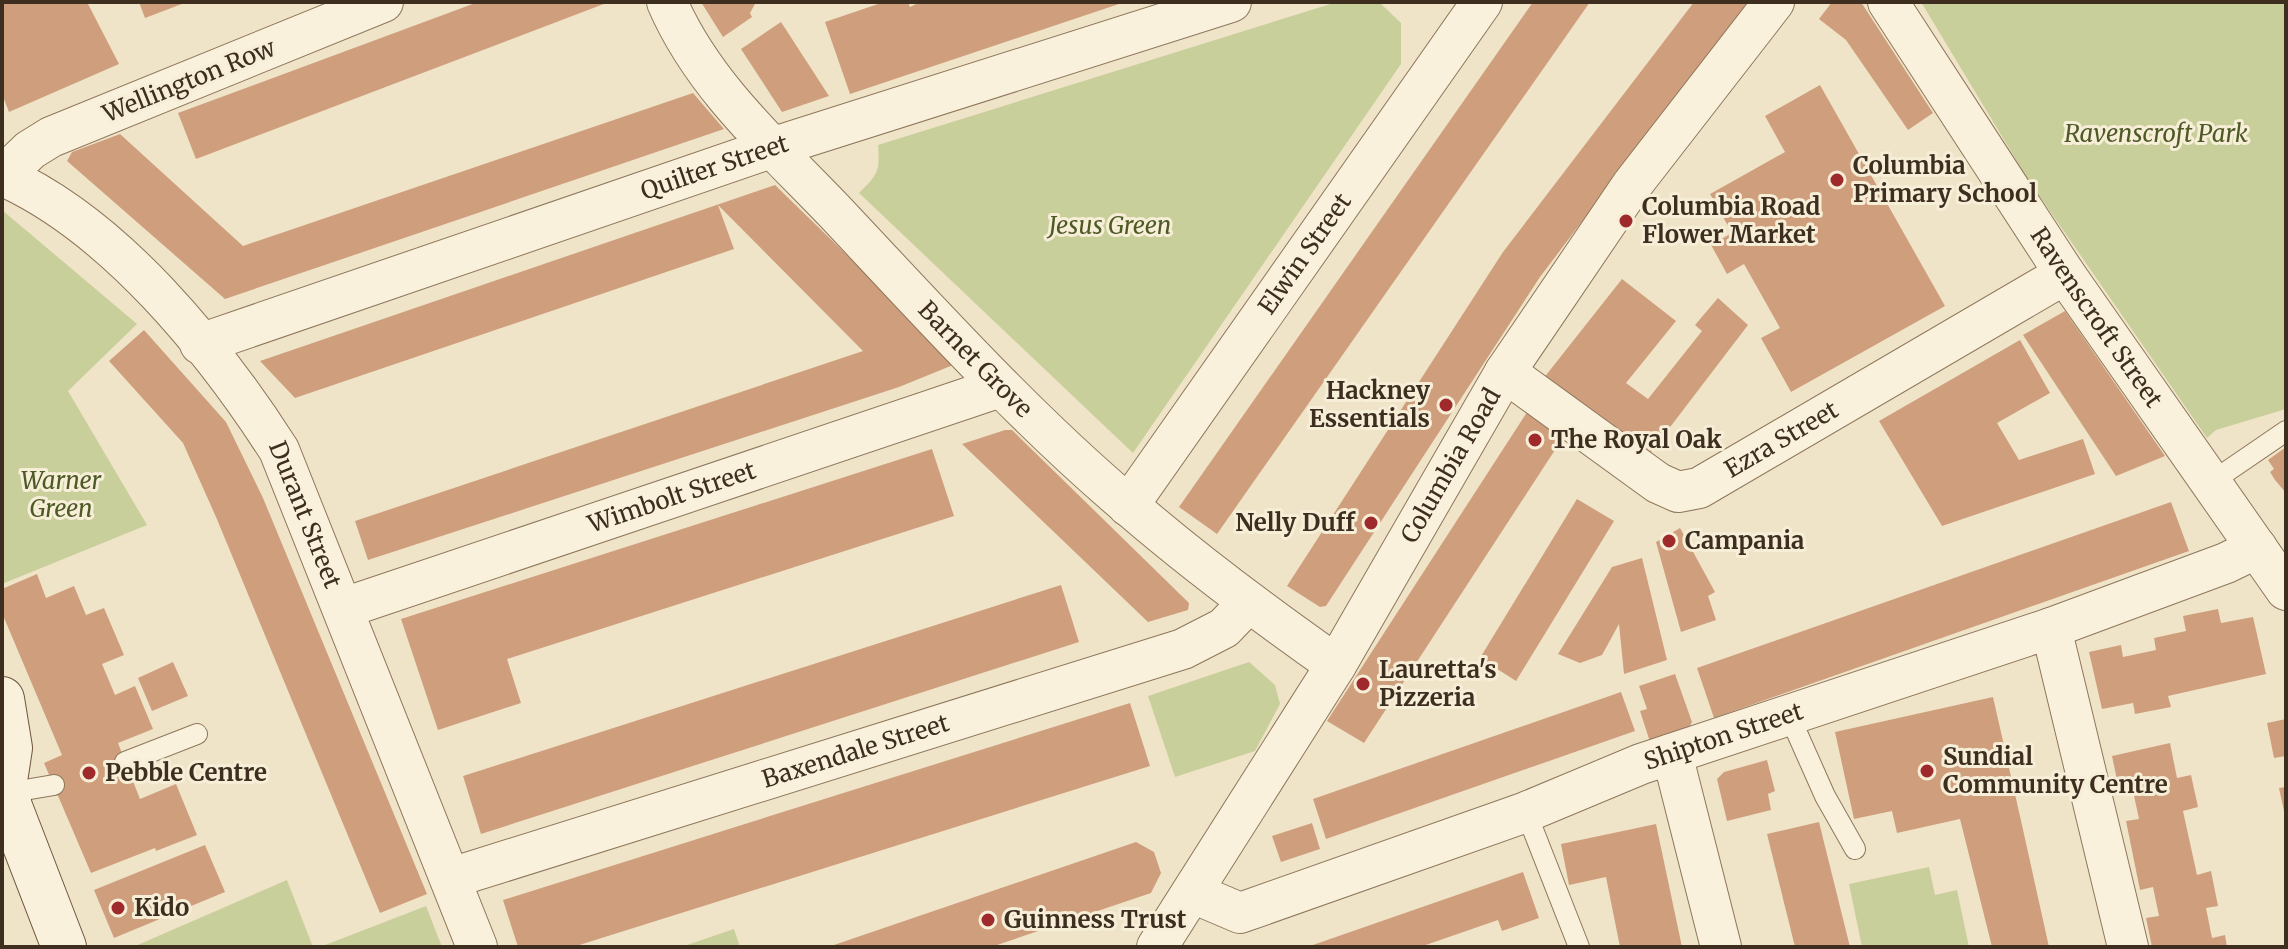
<svg xmlns="http://www.w3.org/2000/svg" width="2288" height="949" viewBox="0 0 2288 949" font-family="Merriweather,serif">
<style>
.green{fill:#c9cf9b}
.building{fill:#cf9f7d}
.lines{fill:none;stroke-linecap:round;stroke-linejoin:round}
.lane-casing{stroke:#8d765c;stroke-width:22}
.street-casing{stroke:#8d765c;stroke-width:42}
.secondary-casing{stroke:#6f573f;stroke-width:46}
.lane{stroke:#faf1dc;stroke-width:20}
.street{stroke:#faf1dc;stroke-width:40}
.secondary{stroke:#faf1dc;stroke-width:44}
.poi-dot{fill:#9e2a2b;stroke:#f7eed8;stroke-width:3}
.labels{text-anchor:middle;stroke-width:6;stroke-linejoin:round;paint-order:stroke}
.street-label{font-size:24px;fill:#3d2e20;stroke:#f7eed8}
.park-label{font-size:24px;font-style:italic;fill:#4d5a26;stroke:#f7eed8}
.poi-label{font-size:24px;font-weight:bold;fill:#3d2e20;stroke:#f7eed8;text-anchor:start}
</style>
<rect width="100%" height="100%" fill="#f0e4c8"/>
<g class="green">
<path d="M1337,2H1379L1401,23V64L1133,453L859,193C878,174 880,172 878,145Z"/>
<path d="M1921,2H2286V409L2216,430L2207,438L2027,178Z"/>
<path d="M2,210L137,324L68,391L147,525L2,584Z"/>
<path d="M1249,662L1275,685L1280,704L1255,751L1175,777L1148,696Z"/>
<path d="M1929,867L1935,895L1957,890L1969,947H1862L1849,884Z"/>
<path d="M287,880L313,947H133Z"/>
<path d="M426,906L442,947H320Z"/>
<path d="M734,929L740,947H681Z"/>
</g>
<g class="building">
<path d="M2,2H87L119,64L9,112L2,94Z"/>
<path d="M139,2H187L145,18Z"/>
<path d="M478,2H609L196,159L178,113Z"/>
<path d="M701,2H756L750,13L752,17L723,37Z"/>
<path d="M884,2H908L910,7L916,4L915,2L1122,3L850,94L825,22Z"/>
<path d="M1533,2H1590L1217,534L1179,507Z"/>
<path d="M1694,2H1748L1540,277L1326,606L1320,607L1287,586L1503,252Z"/>
<path d="M1832,2H1861L1933,113L1908,130L1846,40L1819,19Z"/>
<path d="M781,22L829,96L782,112L741,49Z"/>
<path d="M1820,85L1945,306L1791,392L1761,338L1780,328L1744,264L1727,274L1711,245L1732,233L1710,194L1785,152L1765,116Z"/>
<path d="M693,93L724,129L225,299L67,161L72,152L120,134L243,246Z"/>
<path d="M775,185L958,363L899,387L368,560L355,521L863,351L718,205L734,249L295,398L260,361Z"/>
<path d="M1622,279L1676,321L1626,383L1648,399L1702,331L1695,325L1718,298L1748,325L1648,456L1543,379Z"/>
<path d="M2065,311L2165,456L2116,476L2023,335Z"/>
<path d="M144,330L226,422L263,498L427,894L380,913L216,517L183,443L109,361Z"/>
<path d="M2020,340L2050,393L1997,423L2019,460L2083,439L2095,474L1942,526L1879,421Z"/>
<path d="M1531,406L1568,430L1364,743L1327,721Z"/>
<path d="M1005,430H1012L1189,603L1188,610L1148,622L962,444Z"/>
<path d="M2286,447V493L2275,480L2270,472L2274,469L2268,460Z"/>
<path d="M932,449L954,516L507,659L521,703L438,730L401,619Z"/>
<path d="M1577,499L1614,521L1516,681L1480,658Z"/>
<path d="M2171,502L2189,551L1714,718L1697,668Z"/>
<path d="M1680,528L1715,592L1708,596L1716,620L1681,632L1656,542Z"/>
<path d="M1642,558L1667,660L1624,674L1619,624L1602,655L1580,663L1558,654L1612,567Z"/>
<path d="M37,574L46,598L74,586L86,615L104,608L124,655L102,664L115,695L135,686L153,729L118,743L140,799L176,784L197,835L156,851L155,848L91,873L44,763L62,755L2,613V589Z"/>
<path d="M1061,585L1079,642L481,834L463,776Z"/>
<path d="M2218,609L2221,623L2253,617L2266,674L2168,696L2171,707L2135,714L2133,703L2102,709L2089,652L2121,645L2123,657L2156,650L2154,638L2186,631L2183,616Z"/>
<path d="M173,662L188,696L152,711L138,678Z"/>
<path d="M1675,674L1692,722L1687,732L1651,745L1640,711L1647,709L1639,686Z"/>
<path d="M1621,692L1635,731L1326,839L1313,799Z"/>
<path d="M1993,697L2022,825L2049,947H1992L1960,819L1897,833L1892,811L1854,819L1835,732Z"/>
<path d="M1130,703L1150,766L573,947H518L503,900Z"/>
<path d="M2286,719V756L2274,758L2267,723Z"/>
<path d="M2170,743L2177,778L2191,775L2198,807L2183,811L2197,875L2211,871L2218,906L2206,908L2212,938L2225,935L2227,947H2152L2146,918L2159,916L2153,887L2140,890L2126,821L2139,819L2133,791L2120,794L2112,756Z"/>
<path d="M1767,760L1775,791L1768,794L1771,810L1727,821L1717,779L1724,772Z"/>
<path d="M2286,787V816H2285L2279,788Z"/>
<path d="M1819,822L1850,947H1795L1767,834Z"/>
<path d="M1312,823L1320,849L1281,862L1272,836Z"/>
<path d="M1656,824L1682,947H1620L1606,877L1569,885L1561,844Z"/>
<path d="M1136,842L1154,852L1161,873L1151,893L991,947H828Z"/>
<path d="M205,845L225,892L114,938L94,890Z"/>
<path d="M1523,872L1539,918L1502,931L1498,920L1420,947H1307Z"/>
</g>
<g class="lines">
<g class="lane-casing">
<g id="lane">
<path d="M2210,483L2286,431"/>
<path d="M1789,715L1825,796L1855,849"/>
<path d="M125,762L197,734"/>
<path d="M7,793L54,785"/>
<path d="M1526,812L1579,947"/>
</g>
</g>
<g class="street-casing">
<g id="street">
<path id="s1" d="M383,2L51,137L30,150L3,176C115,226 214,349 279,450L477,947"/>
<path id="s2" d="M667,2C703,86 775,149 837,214C931,314 1024,417 1129,506C1195,563 1265,615 1336,665"/>
<path id="s3" d="M1888,2L2065,274L2286,590"/>
<path id="s4" d="M200,344L771,148L1231,2"/>
<path id="s5" d="M1505,372L1658,483L1678,492L1699,488L2065,274"/>
<path id="s6" d="M1128,506L1482,2"/>
<path id="s7" d="M344,608L1000,387"/>
<path d="M2051,628L2128,947"/>
<path d="M1672,754L1721,947"/>
<path id="s8" d="M451,878L1183,649L1224,628L1248,603"/>
<path id="s9" d="M1193,893L1240,913L1526,812L1641,764L2051,628L2226,563L2257,548"/>
<path id="s10" d="M1157,947L1336,665L1505,372L1632,185L1774,2"/>
</g>
</g>
<g class="secondary-casing">
<path id="secondary" d="M2,699L10,748L5,781L10,807L64,947"/>
</g>
<use href="#lane" class="lane"/>
<use href="#street" class="street"/>
<use href="#secondary" class="secondary"/>
</g>
<g class="poi-dot">
<circle cx="1837" cy="180" r="8"/>
<circle cx="1626" cy="221" r="8"/>
<circle cx="1446" cy="405" r="8"/>
<circle cx="1535" cy="440" r="8"/>
<circle cx="1371" cy="523" r="8"/>
<circle cx="1669" cy="541" r="8"/>
<circle cx="1363" cy="684" r="8"/>
<circle cx="1927" cy="771" r="8"/>
<circle cx="89" cy="773" r="8"/>
<circle cx="118" cy="908" r="8"/>
<circle cx="988" cy="920" r="8"/>
</g>
<g class="labels">
<g class="street-label">
<text transform="translate(189 81) rotate(-22)" y="8">Wellington Row</text>
<text dy="8" stroke="none"><textPath href="#s4" startOffset="544">Quilter Street</textPath></text>
<text dy="8" stroke="none"><textPath href="#s6" startOffset="308">Elwin Street</textPath></text>
<text dy="8" stroke="none"><textPath href="#s3" startOffset="378">Ravenscroft Street</textPath></text>
<text dy="8" stroke="none"><textPath href="#s2" startOffset="474">Barnet Grove</textPath></text>
<text dy="8" stroke="none"><textPath href="#s5" startOffset="328">Ezra Street</textPath></text>
<text dy="8" stroke="none"><textPath href="#s10" startOffset="564">Columbia Road</textPath></text>
<text dy="8" stroke="none"><textPath href="#s7" startOffset="346">Wimbolt Street</textPath></text>
<text dy="8" stroke="none"><textPath href="#s1" startOffset="884">Durant Street</textPath></text>
<text dy="8" stroke="none"><textPath href="#s9" startOffset="566">Shipton Street</textPath></text>
<text dy="8" stroke="none"><textPath href="#s8" startOffset="424">Baxendale Street</textPath></text>
</g>
<g class="park-label">
<text x="2156" y="142">Ravenscroft Park</text>
<text x="1110" y="234">Jesus Green</text>
<text x="61" y="489">Warner<tspan x="61" dy="28">Green</tspan></text>
</g>
<g class="poi-label">
<text x="1853" y="174">Columbia<tspan x="1853" dy="28">Primary School</tspan></text>
<text x="1642" y="215">Columbia Road<tspan x="1642" dy="28">Flower Market</tspan></text>
<text x="1430" y="399" text-anchor="end">Hackney<tspan x="1430" dy="28">Essentials</tspan></text>
<text x="1551" y="448">The Royal Oak</text>
<text x="1355" y="531" text-anchor="end">Nelly Duff</text>
<text x="1685" y="549">Campania</text>
<text x="1379" y="678">Lauretta's<tspan x="1379" dy="28">Pizzeria</tspan></text>
<text x="1943" y="765">Sundial<tspan x="1943" dy="28">Community Centre</tspan></text>
<text x="105" y="781">Pebble Centre</text>
<text x="134" y="916">Kido</text>
<text x="1004" y="928">Guinness Trust</text>
</g>
</g>
<rect width="2288" height="949" fill="none" stroke="#3d2e20" stroke-width="8"/>
</svg>
